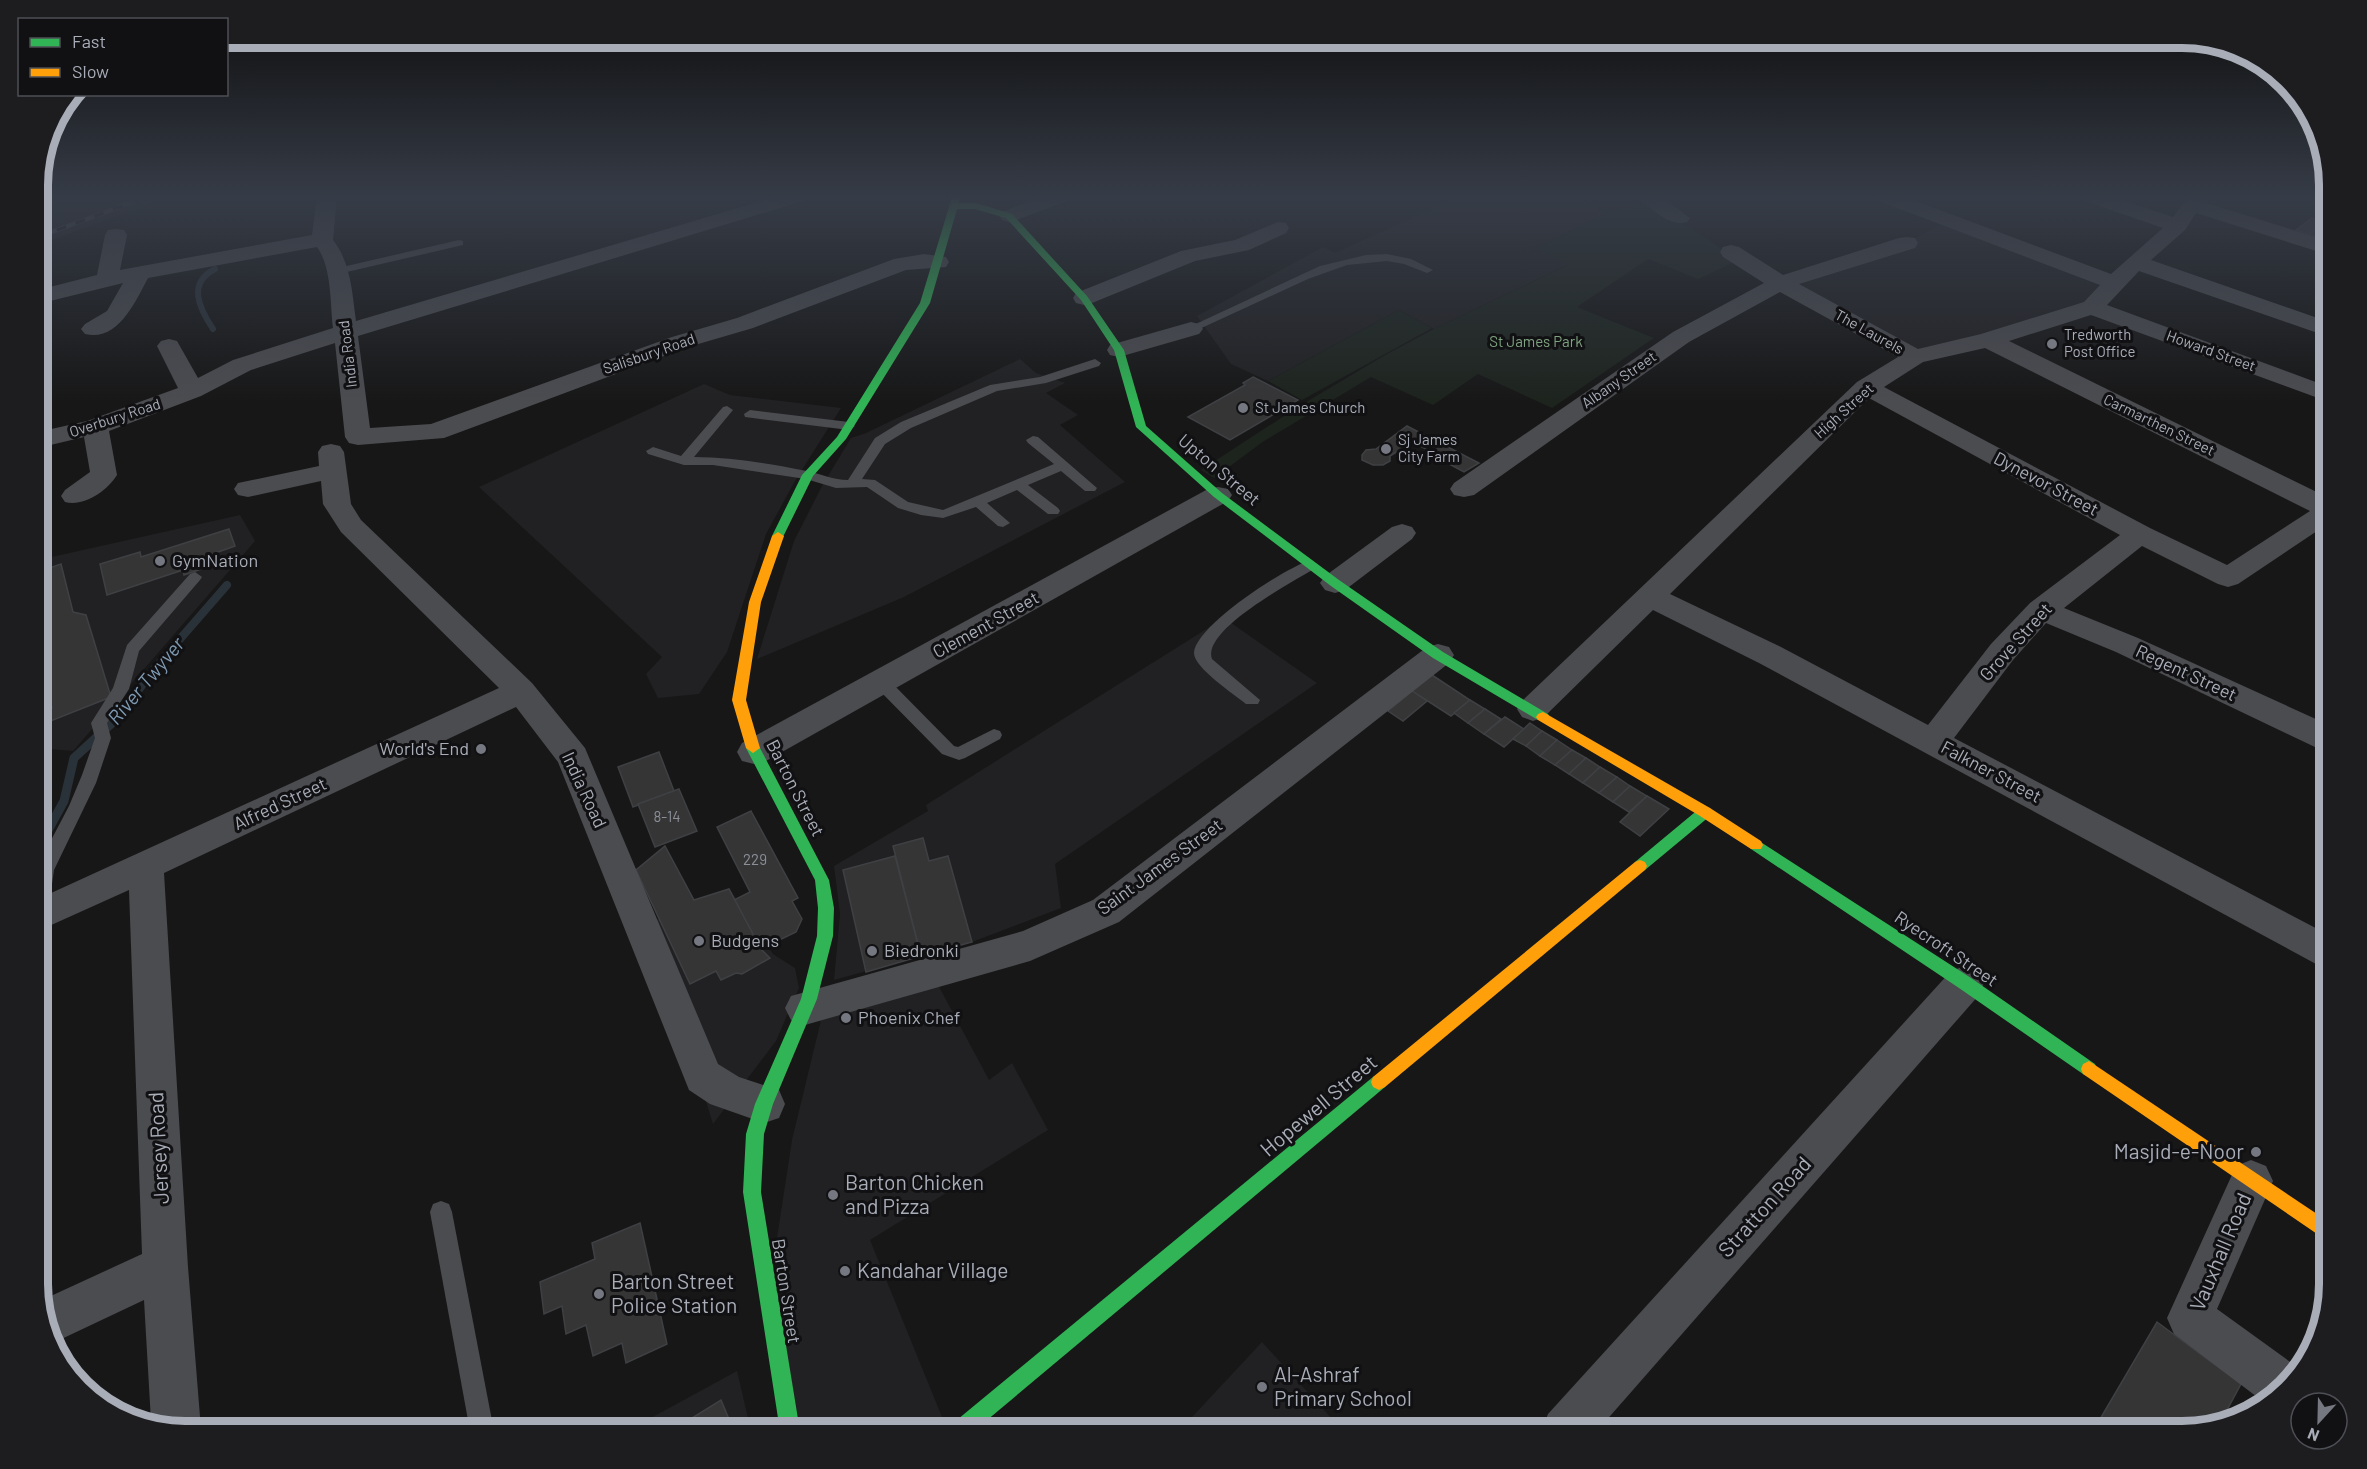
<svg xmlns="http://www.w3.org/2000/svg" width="2367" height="1469" viewBox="0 0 2367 1469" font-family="Barlow,sans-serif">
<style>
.built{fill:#212123}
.green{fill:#1d241e}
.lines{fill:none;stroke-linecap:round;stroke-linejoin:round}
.stream-far2{stroke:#2a3239;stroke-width:6}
.stream-far1{stroke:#2a3239;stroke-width:8}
.stream{stroke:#2a3239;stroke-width:9}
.building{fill:#353536;stroke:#3f4043;stroke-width:1.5}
.lane{fill:#4b4c50;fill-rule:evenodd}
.street{fill:#4b4c50;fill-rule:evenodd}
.fast{fill:#30b455;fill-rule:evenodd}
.slow{fill:#ff9f0a;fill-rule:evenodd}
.rail-casing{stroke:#4b4c4f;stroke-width:4.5}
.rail{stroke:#111113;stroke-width:3;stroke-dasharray:10;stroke-linecap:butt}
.poi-dot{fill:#757880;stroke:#111113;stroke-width:2}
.labels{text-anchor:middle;stroke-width:6;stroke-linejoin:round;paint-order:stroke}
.far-street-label{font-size:15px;fill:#a8adb8;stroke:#111113}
.far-poi-label{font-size:15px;fill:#a8adb8;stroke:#111113;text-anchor:start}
.far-park-label{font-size:15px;fill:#7fa381;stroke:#111113}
.number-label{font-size:15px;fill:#8b8f98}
.street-label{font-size:18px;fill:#a8adb8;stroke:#111113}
.poi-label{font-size:18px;fill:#a8adb8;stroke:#111113;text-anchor:start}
.water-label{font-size:20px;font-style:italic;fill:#7f9bb3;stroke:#111113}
.near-street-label{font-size:21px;fill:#a8adb8;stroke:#111113}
.near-poi-label{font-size:21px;fill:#a8adb8;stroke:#111113;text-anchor:start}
.rim{fill:none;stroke:#a8adb8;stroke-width:8}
</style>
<rect width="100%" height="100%" fill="#171717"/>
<g class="built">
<path d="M38,197H170L38,245Z"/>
<path d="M1458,197H1578L1606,214L1534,248L1569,264L1434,329L1399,310L1268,381L1231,364L1197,316L1323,247L1335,253Z"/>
<path d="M1948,220L2115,283L2092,307L1915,357L1780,283L1907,243Z"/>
<path d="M1020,359L1036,373L1065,383L1046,393L1078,415L1060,425L1125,482L904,597L757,659L794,541L822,486L851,438L866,433Z"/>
<path d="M704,384L730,395L841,408L795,481L766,534L727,652L699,694L658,698L646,674L662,657L479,487Z"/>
<path d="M240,515L255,541L73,751L38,748V560Z"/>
<path d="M1224,618L1317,683L1055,864L1061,908L972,942L834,980L840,914L834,866L928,811L926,805Z"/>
<path d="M729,888L773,954L795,968L799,988L776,1041L713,1124L651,922Z"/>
<path d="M937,983L989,1080L1012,1063L1048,1130L870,1240L942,1417L959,1431H801L783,1337L777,1238L792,1140L822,1016Z"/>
<path d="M1262,1342L1343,1431H1179Z"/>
<path d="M737,1371L751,1431H627Z"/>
</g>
<g class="green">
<path d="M1653,203L1739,260L1698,279L1648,259L1577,307L1654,338L1552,408L1478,374L1433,405L1371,377L1264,441L1214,478L1201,470L1301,405L1387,354L1434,329L1568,265L1534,248L1606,214Z"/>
<path d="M1399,310L1432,328L1302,400L1268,381Z"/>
</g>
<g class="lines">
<path class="stream-far2" d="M213,329C199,308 187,283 215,269"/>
<path class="stream-far1" d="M136,694L153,670L227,585"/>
<path class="stream" d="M41,843L64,801L74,758L123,713L137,692"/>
</g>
<g class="building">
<path d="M2312,218L2322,221L2309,234L2296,230Z"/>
<path d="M2322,221L2329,223L2324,229L2329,231L2322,238L2309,234Z"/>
<path d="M1253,377L1298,400L1230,440L1188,417L1245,385L1243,383Z"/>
<path d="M1407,426L1479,463L1464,472L1449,464L1452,462L1412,442L1390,456V461L1383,465H1373L1362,460V455L1366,450L1376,449Z"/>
<path d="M229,529L235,546L207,556L210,566L184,575L183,570L107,595L100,564L140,552L141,557Z"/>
<path d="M61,564L73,612L86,615L111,697L38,726V714L52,708L47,684L38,688V677L44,675L38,650V572Z"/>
<path d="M1432,675L1470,700L1451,716L1412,691Z"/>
<path d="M1412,691L1427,701L1403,721L1388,711Z"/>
<path d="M1470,700L1485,709L1468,723L1454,713Z"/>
<path d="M1485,709L1501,719L1484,734L1468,723Z"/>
<path d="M1505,717L1524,729L1504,747L1484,734Z"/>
<path d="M1530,723L1542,731L1526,746L1513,739Z"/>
<path d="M1542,731L1557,740L1540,756L1526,746Z"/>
<path d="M1557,740L1572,750L1555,765L1540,756Z"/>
<path d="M1572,750L1586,758L1569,774L1555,765Z"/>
<path d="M659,752L674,791L633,807L618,767Z"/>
<path d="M1586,758L1600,767L1583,783L1569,774Z"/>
<path d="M1600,767L1617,777L1599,793L1583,783Z"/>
<path d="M1617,777L1630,786L1613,802L1599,793Z"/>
<path d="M1630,786L1647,796L1629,812L1613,802Z"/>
<path d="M679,789L697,831L655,847L638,804Z"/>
<path d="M1647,796L1669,809L1640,836L1620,822Z"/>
<path d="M751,811L798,898L792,901L802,919L796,932L761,949L734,900L750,892L717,827Z"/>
<path d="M923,838L929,861L948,856L972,942L921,956L893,846Z"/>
<path d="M665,846L694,900L729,889L761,949L770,958L742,974L736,973L721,980L716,971L690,984L636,870Z"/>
<path d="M895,856L921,956L866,972L843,870Z"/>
<path d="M640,1223L667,1344L626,1363L622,1343L593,1356L586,1325L566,1334L562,1306L544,1314L540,1282L595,1259L592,1243Z"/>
<path d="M2157,1322L2241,1384L2221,1421L2182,1431H2093Z"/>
<path d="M721,1400L734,1431H671Z"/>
</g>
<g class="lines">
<g class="lane">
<path d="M459,240L463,241V245L338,274L332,271L338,268Z"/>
<path d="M1387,254L1411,259L1433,270L1427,273L1404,264L1387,261L1347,265L1308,279L1195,331L1191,333L1185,329L1320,266L1366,255Z"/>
<path d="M1095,359L1101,363L1099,366L1046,383L997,391L911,428L885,444L862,479L875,480L908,502L943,510L1054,464L1028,443L1026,440L1033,436L1038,437L1097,488L1095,491H1085L1061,471L1028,485L1058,508L1060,511L1058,514H1048L1017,490L987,503L1010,523L1003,527L998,526L976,507L943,518L921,515L898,508L867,487L836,488L806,479L713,465H684L648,454L646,451L653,447L681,456L723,407L727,406L733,410L694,457C732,457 771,464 807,471C822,474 833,480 848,480L875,438L901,422L990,385L1040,377Z"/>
<path d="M750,410L849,422L855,426L849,430L745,417L744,414Z"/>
<path d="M1311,560L1318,565L1316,568C1294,581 1201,630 1212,659L1260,700L1258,704H1246C1235,695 1194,668 1194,653C1195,626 1286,567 1311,560Z"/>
<path d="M195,572L202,577L200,580L139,651L129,689L107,723L111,738L96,783L54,870L50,898L53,914L51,919L44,922L38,920V865L69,806L82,775L95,738L91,723L113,688L127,645L190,574Z"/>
<path d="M882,677L888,679L954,746L958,747L994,729L1000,731L1002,735L1000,739L965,758L959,760L942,754L876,687L874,683L876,679Z"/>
<path d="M441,1201L449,1204L452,1212L494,1431H470L430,1212L433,1204Z"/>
</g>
<g class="street">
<path d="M317,197H337L333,240C351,263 352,292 356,321L775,197H806L803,201L358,336L370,428L431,424L672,337L737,318L894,259L924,254L946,257L949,262L946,267L906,270L753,328L688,347L444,438L358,445L349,443L345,437L335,343L251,370L201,396L109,431L117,475C107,491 84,507 65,502L61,496L65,490L90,472L84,437L38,448V432L87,421L178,388L157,346L161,341L169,339L177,341L198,378L233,360L333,328C330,303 332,268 317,247L148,278C135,302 118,342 85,334L81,329L85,324L107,311L123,283L38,304V290L97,275L105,235L108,230L116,229L124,230L127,235L120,270L312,235Z"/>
<path d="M1041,197H1070L1067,201L1016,220L1009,222L1002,220L999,216L1002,212Z"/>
<path d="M1638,197H1662L1690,218L1687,222C1670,227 1654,210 1641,201Z"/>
<path d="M1876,197H1905L2111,274L2163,228L2085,201L2082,197H2112L2173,217L2188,197H2211L2206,203L2329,241V255L2196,213L2185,230L2151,260L2329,322V337L2139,271L2107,305L2329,387V402L2091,315L2009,341L2329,498V523L2238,584L2228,587L2218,584L2142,546L2064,608L2138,638L2329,725V751L2317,748L2116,652L2046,623L2013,660L1954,738L2329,935V969L2316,964L1759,663L1653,610L1544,717L1533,721L1522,717L1517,709L1522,701L1857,382L1898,357L1780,292L1689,342L1474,495L1464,497L1454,495L1450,489L1454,483L1673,332L1764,283L1723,257L1720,252L1723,247L1731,245L1739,247L1783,275L1899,238L1907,237L1915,238L1918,243L1915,248L1799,284L1918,349L1981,334L2084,302L2100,285L1879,201ZM1985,348L2310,511L2227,565L2150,528L1884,387L1923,362ZM1869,398L2120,535L2030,603L1991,644L1928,725L1781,647L1670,594Z"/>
<path d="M1278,222L1286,223L1289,228L1286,233L1249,250L1195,261L1092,303L1084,305L1076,303L1073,298L1076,293L1181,251L1235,240Z"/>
<path d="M1191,322L1199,324L1203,329L1199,334L1119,357L1110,355L1107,350L1110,345Z"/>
<path d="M331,444L340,446L344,452L351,504L361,520L532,683L585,748L718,1064L739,1077L779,1090L785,1104L779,1118L764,1123L710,1104L689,1090L558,762L516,707L164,873L188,1267L201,1429L200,1431L185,1432L151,1421L144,1300L53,1343L40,1301L142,1254L129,890L38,931V899L499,688L341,532L323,504L321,481L248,497L238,495L234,489L238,483L319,466L318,452L322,446Z"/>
<path d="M1218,487L1228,489L1232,495L1228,501L766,761L754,764L742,761L737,752L742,743L1208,489Z"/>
<path d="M1402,524L1412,527L1416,533L1412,539L1345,590L1335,593L1325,590L1320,583L1325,576L1392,527Z"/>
<path d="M1438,644L1449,647L1454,655L1449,663L1119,922L1030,961L805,1025L791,1020L785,1008L791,996L1023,931L1093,900L1427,647Z"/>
<path d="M1965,966L1979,971L1984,983L1979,995L1597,1431H1541L1548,1414L1951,971Z"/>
<path d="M2251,1160L2266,1166L2273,1181L2217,1309L2300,1369L2265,1403L2174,1334L2167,1318L2236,1166Z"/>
</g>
<g class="fast">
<path d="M952,197H960L958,203H976L1012,214L1087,296L1124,350L1146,426L1222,493L1339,580L1443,652L1548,714L1550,717L1548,720H1538L1433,658L1331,586L1214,497L1136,427L1114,350L1081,300L1006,218L975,209H957L930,303L846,439L813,476L782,539H774L772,536L802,475L837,437L920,303Z"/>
<path d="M753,743L760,748L829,880L834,908L833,936L817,999L773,1104L764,1134L761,1192L800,1431H780L743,1192L746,1134L755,1104L801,999L817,936L818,908L815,880L746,748Z"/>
<path d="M1705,807L1710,808L1712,812L1710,816L1645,870L1640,872L1635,870L1633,866L1635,862L1700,808Z"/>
<path d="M1756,839L1971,978L2095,1064L2097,1069L2095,1074L2089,1077L2083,1074L1959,988L1751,849L1749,845L1751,841Z"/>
<path d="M1379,1074L1385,1077L1387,1082L1385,1087L974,1431H949L952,1424L1373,1077Z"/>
</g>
<g class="slow">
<path d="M778,532L784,536L761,602L746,700L760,748L753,753L746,748L732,700L749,602L772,536Z"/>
<path d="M1543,712L1710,808L1761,841L1763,845L1761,849H1751L1700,816L1538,720L1536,717L1538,714Z"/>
<path d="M1640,860L1645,862L1647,866L1645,870L1385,1087L1379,1090L1373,1087L1371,1082L1373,1077L1635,862Z"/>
<path d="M2089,1061L2329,1222V1241L2323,1238L2083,1074L2081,1069L2083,1064Z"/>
</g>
<g class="rail-casing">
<g id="rail">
<path d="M38,201L52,197"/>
<path d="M38,237L147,197"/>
</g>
</g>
<use href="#rail" class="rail"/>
</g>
<linearGradient id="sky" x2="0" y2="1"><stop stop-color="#0d0d0d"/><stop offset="0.49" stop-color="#363c47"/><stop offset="1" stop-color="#363c47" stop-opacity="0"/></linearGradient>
<rect width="2367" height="403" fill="url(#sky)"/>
<g class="poi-dot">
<circle cx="2052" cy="344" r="6"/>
<circle cx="1243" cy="408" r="6"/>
<circle cx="1386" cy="449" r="6"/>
<circle cx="160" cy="561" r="6"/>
<circle cx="481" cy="749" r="6"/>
<circle cx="699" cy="941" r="6"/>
<circle cx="872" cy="951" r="6"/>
<circle cx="846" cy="1018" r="6"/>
<circle cx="2256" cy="1152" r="6"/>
<circle cx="833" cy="1195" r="6"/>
<circle cx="845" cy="1271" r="6"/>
<circle cx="599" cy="1294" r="6"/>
<circle cx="1262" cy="1387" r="6"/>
</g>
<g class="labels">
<g class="far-street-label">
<text transform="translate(1869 332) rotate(29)" y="5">The Laurels</text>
<text transform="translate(2211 351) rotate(20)" y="5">Howard Street</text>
<text transform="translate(348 354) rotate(-97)" y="5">India Road</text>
<text transform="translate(649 354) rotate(-19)" y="5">Salisbury Road</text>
<text transform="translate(1619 380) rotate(-35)" y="5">Albany Street</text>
<text transform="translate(1844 411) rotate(-42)" y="5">High Street</text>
<text transform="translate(115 418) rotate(-18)" y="5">Overbury Road</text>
<text transform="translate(2159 425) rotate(26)" y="5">Carmarthen Street</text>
</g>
<g class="far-poi-label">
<text x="2064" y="340">Tredworth<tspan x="2064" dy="17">Post Office</tspan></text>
<text x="1255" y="413">St James Church</text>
<text x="1398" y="445">Sj James<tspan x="1398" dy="17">City Farm</tspan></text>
</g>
<g class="far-park-label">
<text x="1536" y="347">St James Park</text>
</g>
<g class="number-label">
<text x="667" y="822">8-14</text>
<text x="755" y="865">229</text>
</g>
<g class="street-label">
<text transform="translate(1219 470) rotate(40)" y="6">Upton Street</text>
<text transform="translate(2046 484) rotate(28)" y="6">Dynevor Street</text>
<text transform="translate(986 625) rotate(-29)" y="6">Clement Street</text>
<text transform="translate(2016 642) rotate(-48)" y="6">Grove Street</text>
<text transform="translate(2186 673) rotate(25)" y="6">Regent Street</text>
<text transform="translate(1991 772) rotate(28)" y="6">Falkner Street</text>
<text transform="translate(795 788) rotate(63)" y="6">Barton Street</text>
<text transform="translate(584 790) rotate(65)" y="6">India Road</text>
<text transform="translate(280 804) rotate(-25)" y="6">Alfred Street</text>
<text transform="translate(1160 867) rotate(-36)" y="6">Saint James Street</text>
<text transform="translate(1946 949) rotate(34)" y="6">Ryecroft Street</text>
<text transform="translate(786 1291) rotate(81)" y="6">Barton Street</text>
</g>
<g class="poi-label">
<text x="172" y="567">GymNation</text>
<text x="469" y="755" text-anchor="end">World's End</text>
<text x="711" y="947">Budgens</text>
<text x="884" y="957">Biedronki</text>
<text x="858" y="1024">Phoenix Chef</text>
</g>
<g class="water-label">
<text transform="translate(146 681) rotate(-50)" y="7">River Twyver</text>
</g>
<g class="near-street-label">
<text transform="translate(1319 1106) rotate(-40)" y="7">Hopewell Street</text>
<text transform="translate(159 1148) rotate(-93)" y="7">Jersey Road</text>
<text transform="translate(1765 1207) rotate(-48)" y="7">Stratton Road</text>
<text transform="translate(2221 1252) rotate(-67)" y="7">Vauxhall Road</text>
</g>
<g class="near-poi-label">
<text x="2244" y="1159" text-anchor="end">Masjid-e-Noor</text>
<text x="845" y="1190">Barton Chicken<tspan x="845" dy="24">and Pizza</tspan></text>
<text x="857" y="1278">Kandahar Village</text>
<text x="611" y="1289">Barton Street<tspan x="611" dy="24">Police Station</tspan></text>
<text x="1274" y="1382">Al-Ashraf<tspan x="1274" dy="24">Primary School</tspan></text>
</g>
</g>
<path d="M0 0H2367V1469H0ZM185 48H2182A137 137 0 0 1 2319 185V1284A137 137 0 0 1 2182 1421H185A137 137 0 0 1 48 1284V185A137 137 0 0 1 185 48Z" fill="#1d1d20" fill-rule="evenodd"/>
<path class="rim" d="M185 48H2182A137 137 0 0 1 2319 185V1284A137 137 0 0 1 2182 1421H185A137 137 0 0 1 48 1284V185A137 137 0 0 1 185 48Z"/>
<rect x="18" y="18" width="210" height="78" fill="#111113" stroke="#4d4f55" stroke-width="1.5"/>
<rect x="30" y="38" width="30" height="9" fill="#30b455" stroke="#4d4f55" stroke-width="1.5"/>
<text x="72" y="48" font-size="18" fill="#a8adb8">Fast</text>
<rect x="30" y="68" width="30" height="9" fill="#ff9f0a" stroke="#4d4f55" stroke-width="1.5"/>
<text x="72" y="78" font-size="18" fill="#a8adb8">Slow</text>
<g transform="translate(2319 1421) rotate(202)"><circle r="28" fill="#111113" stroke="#4d4f55" stroke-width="1.5"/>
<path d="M0-4.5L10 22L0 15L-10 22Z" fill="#757880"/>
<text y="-9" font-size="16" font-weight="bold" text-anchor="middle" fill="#a8adb8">N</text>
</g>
</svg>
